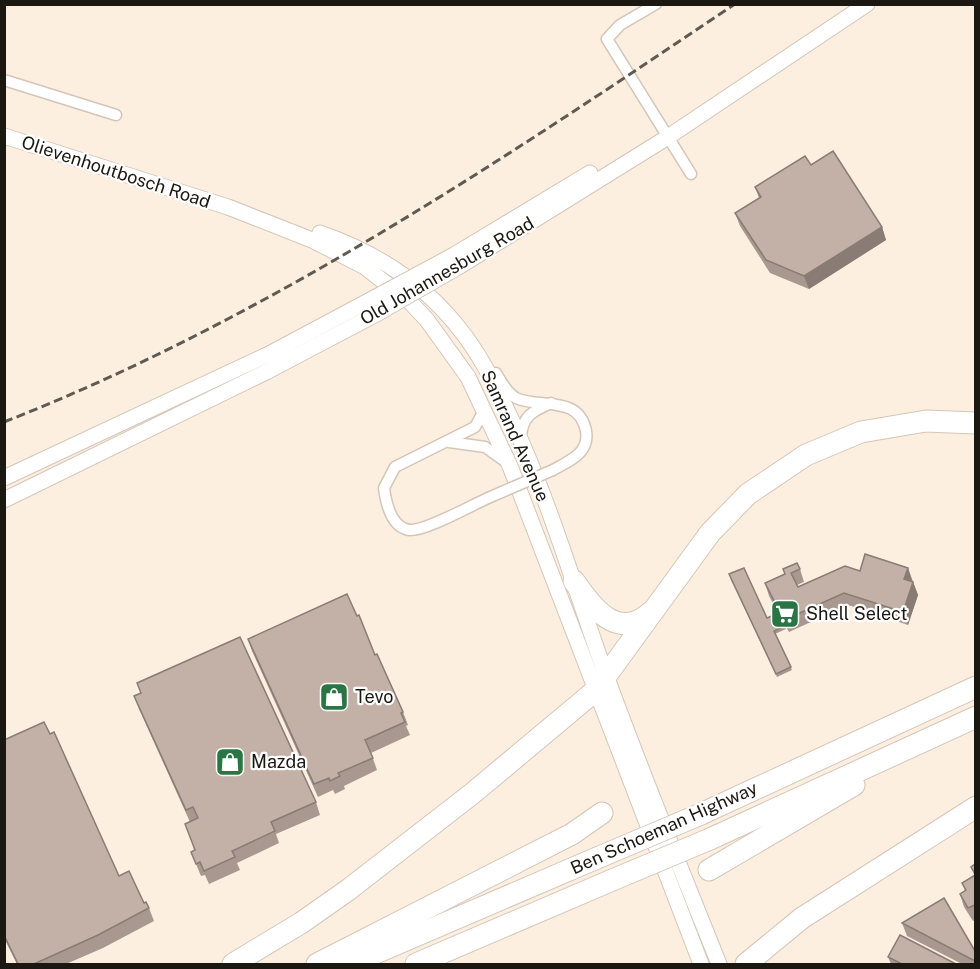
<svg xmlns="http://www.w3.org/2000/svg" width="980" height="969" viewBox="0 0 980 969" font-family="'Public Sans',sans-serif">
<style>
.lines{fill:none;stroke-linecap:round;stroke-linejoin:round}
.street-casing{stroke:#d3c6b8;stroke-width:13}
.secondary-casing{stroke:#d3c6b8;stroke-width:17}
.highway-casing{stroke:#d3c6b8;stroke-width:23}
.street{stroke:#fff;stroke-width:10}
.secondary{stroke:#fff;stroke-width:15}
.highway{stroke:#fff;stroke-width:21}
.rail{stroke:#615a51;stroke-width:3;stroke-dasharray:9 4.5;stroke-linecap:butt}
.street-bridge-casing{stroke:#d3c6b8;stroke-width:13;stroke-linecap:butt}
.secondary-bridge-casing{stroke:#d3c6b8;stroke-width:17;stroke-linecap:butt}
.highway-bridge-casing{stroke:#d3c6b8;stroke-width:23;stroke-linecap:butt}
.street-bridge{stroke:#fff;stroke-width:10}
.secondary-bridge{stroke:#fff;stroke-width:15}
.highway-bridge{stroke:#fff;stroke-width:21}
.wall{fill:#a89890}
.shaded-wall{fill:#887c75}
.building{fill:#c3b1a7;stroke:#887c75;stroke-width:1.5}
.labels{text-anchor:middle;stroke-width:4.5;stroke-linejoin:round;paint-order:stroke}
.street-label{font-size:18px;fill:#1b1711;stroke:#fff}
.poi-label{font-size:18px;fill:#1b1711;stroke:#fff;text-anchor:start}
</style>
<rect width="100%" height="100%" fill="#fdefe0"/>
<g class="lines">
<g class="street-casing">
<g id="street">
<path d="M656,4L620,25L607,39L691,174"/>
<path d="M4,80L116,115"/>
<path d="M496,373C501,382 507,393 516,398C539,409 579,394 586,431C590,453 569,461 553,470"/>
<path d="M483,405L482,414L475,427L395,467L384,488C386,503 391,527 409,530C424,532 472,505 488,498"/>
<path d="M521,437C522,416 533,411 551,403"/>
<path d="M449,442L485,447L506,462"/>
</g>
</g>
<g class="secondary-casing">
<g id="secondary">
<path d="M4,136L228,207L312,240L365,267L411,303L427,320L468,377L510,466L701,964"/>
<path d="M320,233C378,253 429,287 465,336C485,363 499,393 513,423C551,505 576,593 607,678C642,774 681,869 719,964"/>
<path d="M454,255L590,173"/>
<path d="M460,266L668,137L867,4"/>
<path d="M4,478L269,354L374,298"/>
<path d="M4,500L266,372L380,312"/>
</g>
</g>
<g class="highway-casing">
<g id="highway">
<path d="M574,581C592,607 617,642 651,612"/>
<path d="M701,814L976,687"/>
<path d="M710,839L976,717"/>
<path d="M709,870L854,785"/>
<path d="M233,964L301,923L348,890L473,793L595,691L710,533L748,494L806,455L861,432L926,421L976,423"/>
<path d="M317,964L572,834L602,813"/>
<path d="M350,964L597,858"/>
<path d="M416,964L610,881"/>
<path d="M746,964L802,918L976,807"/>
</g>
</g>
<use href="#street" class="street"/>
<use href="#secondary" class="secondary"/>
<use href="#highway" class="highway"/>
<path class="rail" d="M4,422C267,319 502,160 735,4"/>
<g class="street-bridge-casing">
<path id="street-bridge" d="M488,498L553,470"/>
</g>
<g class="secondary-bridge-casing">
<g id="secondary-bridge">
<path d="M374,298L454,255"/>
<path d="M380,312L460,266"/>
</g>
</g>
<g class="highway-bridge-casing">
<g id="highway-bridge">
<path d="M597,858L701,814"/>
<path d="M610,881L710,839"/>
</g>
</g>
<use href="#street-bridge" class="street-bridge"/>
<use href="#secondary-bridge" class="secondary-bridge"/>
<use href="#highway-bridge" class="highway-bridge"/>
</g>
<g class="wall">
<path d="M811,165L882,227L886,240L809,289L770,273L740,226L735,213L759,198L755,187Z"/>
<path d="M908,568L918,595L908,625L848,605L789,632L782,620L786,629L775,634L792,670L777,677L730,578L767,618L778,613L769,596L765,583L800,569L804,582L797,585L798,587L860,571Z"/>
<path d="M248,639L375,655L403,712L408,725L406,726L410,735L371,753L377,770L344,786L345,789L335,794L333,790L318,797L252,651Z"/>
<path d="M137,683L316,802L320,815L276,834L279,843L237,863L240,870L209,884L205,875L201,876L191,852L194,850L190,822L139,709L134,696L141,693Z"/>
<path d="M4,740L119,876L149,908L154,921L103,948L66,964H17L4,938Z"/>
<path d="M975,864V920L973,921L964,907L960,894L965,891L962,883L975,876L971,867Z"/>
<path d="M902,923L975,951V964H962L907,936Z"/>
<path d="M888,957L956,964H891Z"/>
</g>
<g class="shaded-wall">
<path d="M882,227L886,240L809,289L804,276Z"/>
<path d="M908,568L912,581L909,592L904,579Z"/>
<path d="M913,582L918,595L908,625L903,612Z"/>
</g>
<g class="building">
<path d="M833,151L882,227L804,276L766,260L735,213L761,197L755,187L805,156L811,165Z"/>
<path d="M865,554L908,568L904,579L913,582L903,612L844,593L784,620L765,583L785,574L783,569L797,563L800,569L791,573L798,587L845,566L860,571Z"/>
<path d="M744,568L767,618L779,613L785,626L774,631L791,667L776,674L729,574Z"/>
<path d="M347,594L357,616L359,615L375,655L377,654L403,712L401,713L405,722L365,740L373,758L338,773L340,776L330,781L329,778L314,784L248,639Z"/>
<path d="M240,637L316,802L271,822L275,831L232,851L235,857L204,871L200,862L196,864L191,852L195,850L185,824L198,818L193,807L186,810L134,696L141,693L137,683Z"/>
<path d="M44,722L50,734L54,732L119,876L129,871L144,903L146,902L149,908L98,935L34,964H18L4,935V740Z"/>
<path d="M975,864V874L971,867Z"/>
<path d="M975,875V906V905L968,908L960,894L966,890L962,883Z"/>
<path d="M944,898L975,951V961L902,923Z"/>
<path d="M900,935L956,964H902L888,957Z"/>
</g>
<defs>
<g id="supermarket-square" transform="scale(1.5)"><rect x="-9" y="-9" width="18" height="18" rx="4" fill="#2a7544" stroke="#fff"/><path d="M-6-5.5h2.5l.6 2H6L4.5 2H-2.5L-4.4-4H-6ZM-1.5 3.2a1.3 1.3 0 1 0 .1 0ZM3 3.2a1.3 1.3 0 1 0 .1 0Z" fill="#fff"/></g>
<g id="shop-square" transform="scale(1.5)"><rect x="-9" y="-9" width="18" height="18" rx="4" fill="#2a7544" stroke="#fff"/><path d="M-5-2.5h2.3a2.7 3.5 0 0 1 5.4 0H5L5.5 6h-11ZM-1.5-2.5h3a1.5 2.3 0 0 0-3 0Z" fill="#fff"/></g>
</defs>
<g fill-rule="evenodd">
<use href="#supermarket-square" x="785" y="614"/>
<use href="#shop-square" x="334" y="697"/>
<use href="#shop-square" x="230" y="762"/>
</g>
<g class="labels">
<g class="street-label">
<text transform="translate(116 172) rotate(18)" y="6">Olievenhoutbosch Road</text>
<text transform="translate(447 271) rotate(-30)" y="6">Old Johannesburg Road</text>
<text transform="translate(515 436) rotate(66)" y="6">Samrand Avenue</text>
<text transform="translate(664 828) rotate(-24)" y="6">Ben Schoeman Highway</text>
</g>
<g class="poi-label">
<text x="806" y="620">Shell Select</text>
<text x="355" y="703">Tevo</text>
<text x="251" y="768">Mazda</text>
</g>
</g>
<rect width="980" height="969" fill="none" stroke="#1b1711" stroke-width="12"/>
</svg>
